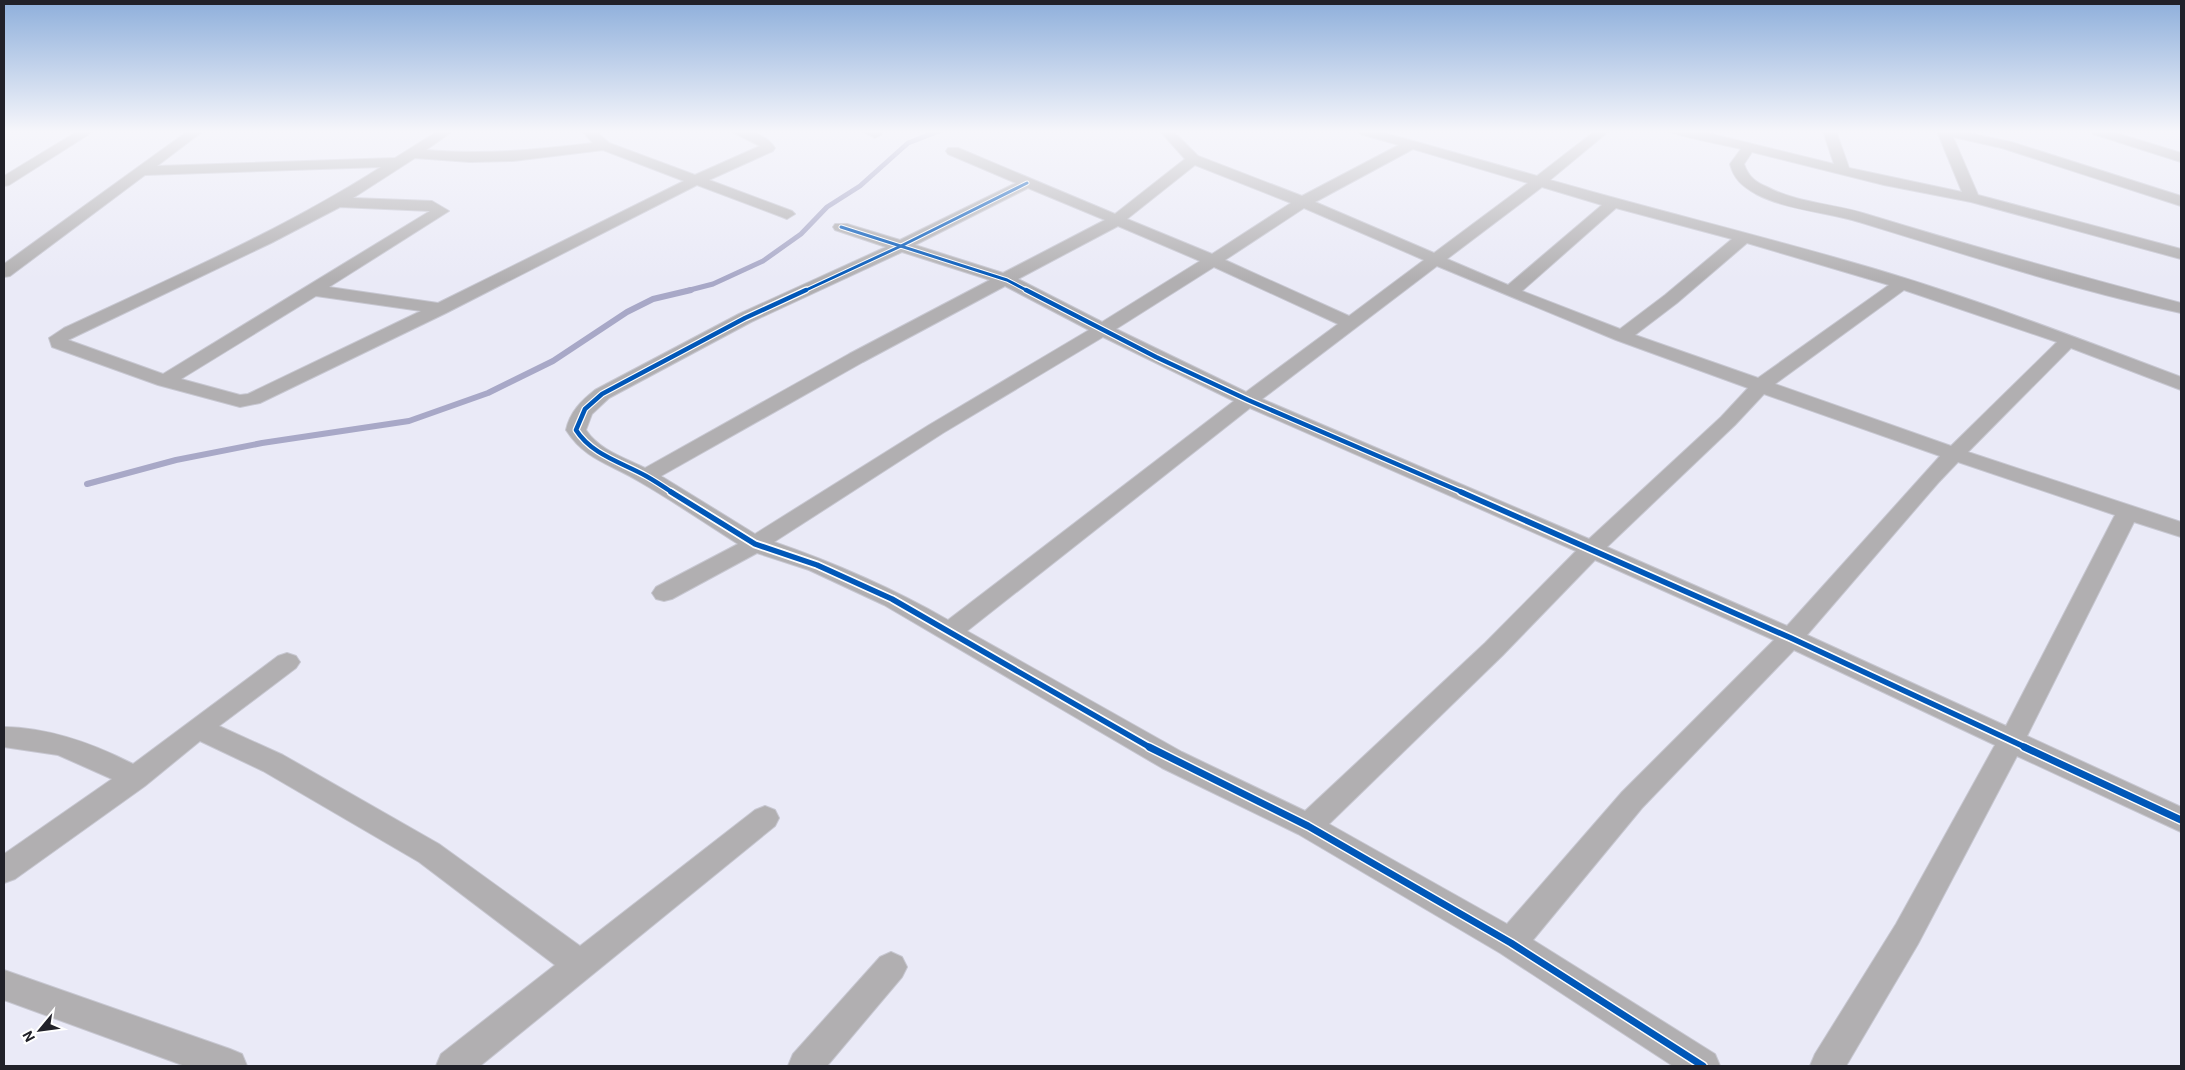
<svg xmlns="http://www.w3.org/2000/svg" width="2185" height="1070" viewBox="0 0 2185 1070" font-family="Roboto,sans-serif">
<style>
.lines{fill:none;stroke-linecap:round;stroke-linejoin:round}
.stream-far1{stroke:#a8a8c7;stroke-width:5}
.stream{stroke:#a8a8c7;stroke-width:6}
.minor-casing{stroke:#c7c7d1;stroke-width:2}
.minor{fill:#b1afb1;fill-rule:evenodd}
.cycleway-far3-casing{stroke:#fff;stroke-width:5}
.cycleway-far2-casing{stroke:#fff;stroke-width:7}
.cycleway-far1-casing{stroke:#fff;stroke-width:9}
.cycleway-casing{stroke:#fff;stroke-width:10}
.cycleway-far3{stroke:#0057b8;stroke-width:3}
.cycleway-far2{stroke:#0057b8;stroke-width:4.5}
.cycleway-far1{stroke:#0057b8;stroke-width:5.5}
.cycleway{stroke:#0057b8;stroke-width:7}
</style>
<rect width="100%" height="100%" fill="#eaeaf7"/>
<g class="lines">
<path class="stream-far1" d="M686,291L713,284L763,261L801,234L827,207L860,186L908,143L939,131"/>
<path class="stream" d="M87,484L176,460L262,443L409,421L488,393L553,361L627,312L653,299L691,290"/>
<g class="minor-casing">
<g id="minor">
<path d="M78,131H94L9,185L4,186V176Z"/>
<path d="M188,131H203L157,166L395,158L438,131H453L426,150C486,155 534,150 593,143L582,131H596L609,143L695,175L760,146L730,131C747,129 765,133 775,148L773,151L709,180L792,211L795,214L787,219L782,217L697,185L446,313L260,403L240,407L158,385L52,347L49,338L64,328C171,278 281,231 381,167L145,175L10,276L4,277V264ZM603,150L684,181L438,303L329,287L449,211L432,201L353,198L415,158L470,162L513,161ZM340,207L430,211L163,374L68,340L271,243ZM316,296L421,311L248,394L240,395L181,379Z"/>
<path d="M862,131H879L882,134L875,138Z"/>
<path d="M1160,131H1173L1198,156L1302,196L1399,145L1360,134L1359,131H1378L1537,176L1595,131H1609L1550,180C1658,211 1767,237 1875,269C1979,300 2080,339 2181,377V390L2071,348L1968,452L2181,522V537L2134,522L2027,736L2181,807V832L2017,756L1918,944L1846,1066H1810L1815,1054L1896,924L1995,745L1794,650L1642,808L1533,940L1715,1054L1720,1066H1673L1500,953L1298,834L1162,768L884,605L809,570L757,553L672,599L664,601L656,599L652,593L656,587L738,544C705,523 673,501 640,482C611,464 585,460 566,430C570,412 581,401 595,390L739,314L886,247L835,230L833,227L835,224H847L900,240L1016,183L948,154L946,151L948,148H958L1115,214L1185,159ZM1413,149L1528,183L1434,253L1315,202ZM1195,165L1291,203L1212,254L1127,219ZM1542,187L1602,205L1508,285L1447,259ZM1028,188L1105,220L1003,273L915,245ZM1304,208L1424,260L1349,316L1225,260ZM1616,208L1732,239L1665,295L1620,329L1522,291ZM1118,226L1200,261L1102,322L1018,279ZM1747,243L1889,285L1758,378L1635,335L1677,303ZM902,252L990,280L849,354L645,468C625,458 599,450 586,430L592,414L609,398L751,322ZM1437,266L1616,340L1748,388L1721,417L1589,539L1262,399ZM1214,267L1338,324L1246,392L1116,329ZM1005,286L1089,330L929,425L755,534L661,476L863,362ZM1904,290L2057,342L1951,446L1775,384ZM1103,337L1234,401L948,620C892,588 835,563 774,542L943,433ZM1764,394L1940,456L1787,626L1607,547L1735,425ZM1250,408L1576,551L1485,643L1305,811L1182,752L967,631ZM1958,462L2115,515L2006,726L1807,635L1938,483ZM1595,560L1774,640L1622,792L1507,924L1329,824L1503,655Z"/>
<path d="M1668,131H1700L1834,164L1823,131H1836L1849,168L1962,192L1937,131H1960L2011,142L2181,196V206L2002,148L1953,137L1978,195L2181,249V259L1971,202L1884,185L1752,152L1744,164C1748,176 1755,182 1767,187C1797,203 1834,204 1866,214C1971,246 2075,275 2181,303V313C2072,290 1965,254 1859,222C1826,212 1787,210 1756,194C1742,186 1734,179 1730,164L1741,149C1730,146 1671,135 1668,131Z"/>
<path d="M2091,131H2110L2181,153V162L2093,134Z"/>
<path d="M287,653L296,656L300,662L296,668L219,726L283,755L439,844L580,946L755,810L765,806L775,810L779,818L775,826L480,1066H436L441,1054L555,965L419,862L263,771L200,741L145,786L15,879L4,883V854L112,779L58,755L4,747V727C50,728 92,743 133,764L278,656Z"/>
<path d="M891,952L902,957L907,967L902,977L827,1066H788L793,1054L880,957Z"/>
<path d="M4,970L230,1049L242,1054L247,1066H185L4,1000Z"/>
</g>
</g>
<use href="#minor" class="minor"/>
<g class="cycleway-far3-casing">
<g id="cycleway-far3">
<path d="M841,227L1007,280L1028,291"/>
<path d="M804,291L901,246L1027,183"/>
</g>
</g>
<g class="cycleway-far2-casing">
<g id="cycleway-far2">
<path d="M1026,290L1156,357L1248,400L1464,493"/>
<path d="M673,493C664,487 655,481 646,476C621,462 592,455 576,430L585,409L602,394L745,318L806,290"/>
</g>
</g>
<g class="cycleway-far1-casing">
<g id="cycleway-far1">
<path d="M671,492L755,544L817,565L892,599L1151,748"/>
<path d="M1461,492L1791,638L2027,748"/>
</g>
</g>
<g class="cycleway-casing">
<g id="cycleway">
<path d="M1149,747L1308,826L1511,943L1703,1066"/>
<path d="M2024,747L2181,820"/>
</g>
</g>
<use href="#cycleway-far3" class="cycleway-far3"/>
<use href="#cycleway-far2" class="cycleway-far2"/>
<use href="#cycleway-far1" class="cycleway-far1"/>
<use href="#cycleway" class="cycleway"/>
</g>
<linearGradient id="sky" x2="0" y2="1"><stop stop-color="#8eafdb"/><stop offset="0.47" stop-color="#f6f6fb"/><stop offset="1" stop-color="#f6f6fb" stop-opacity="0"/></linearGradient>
<rect width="2185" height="280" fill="url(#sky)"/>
<rect width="2185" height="1070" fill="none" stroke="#212129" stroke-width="10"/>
<g transform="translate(40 1030) rotate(241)" stroke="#ffffff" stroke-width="4" paint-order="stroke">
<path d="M0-4L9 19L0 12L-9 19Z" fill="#212129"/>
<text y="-8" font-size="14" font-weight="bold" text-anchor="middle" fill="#212129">N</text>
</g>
</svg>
